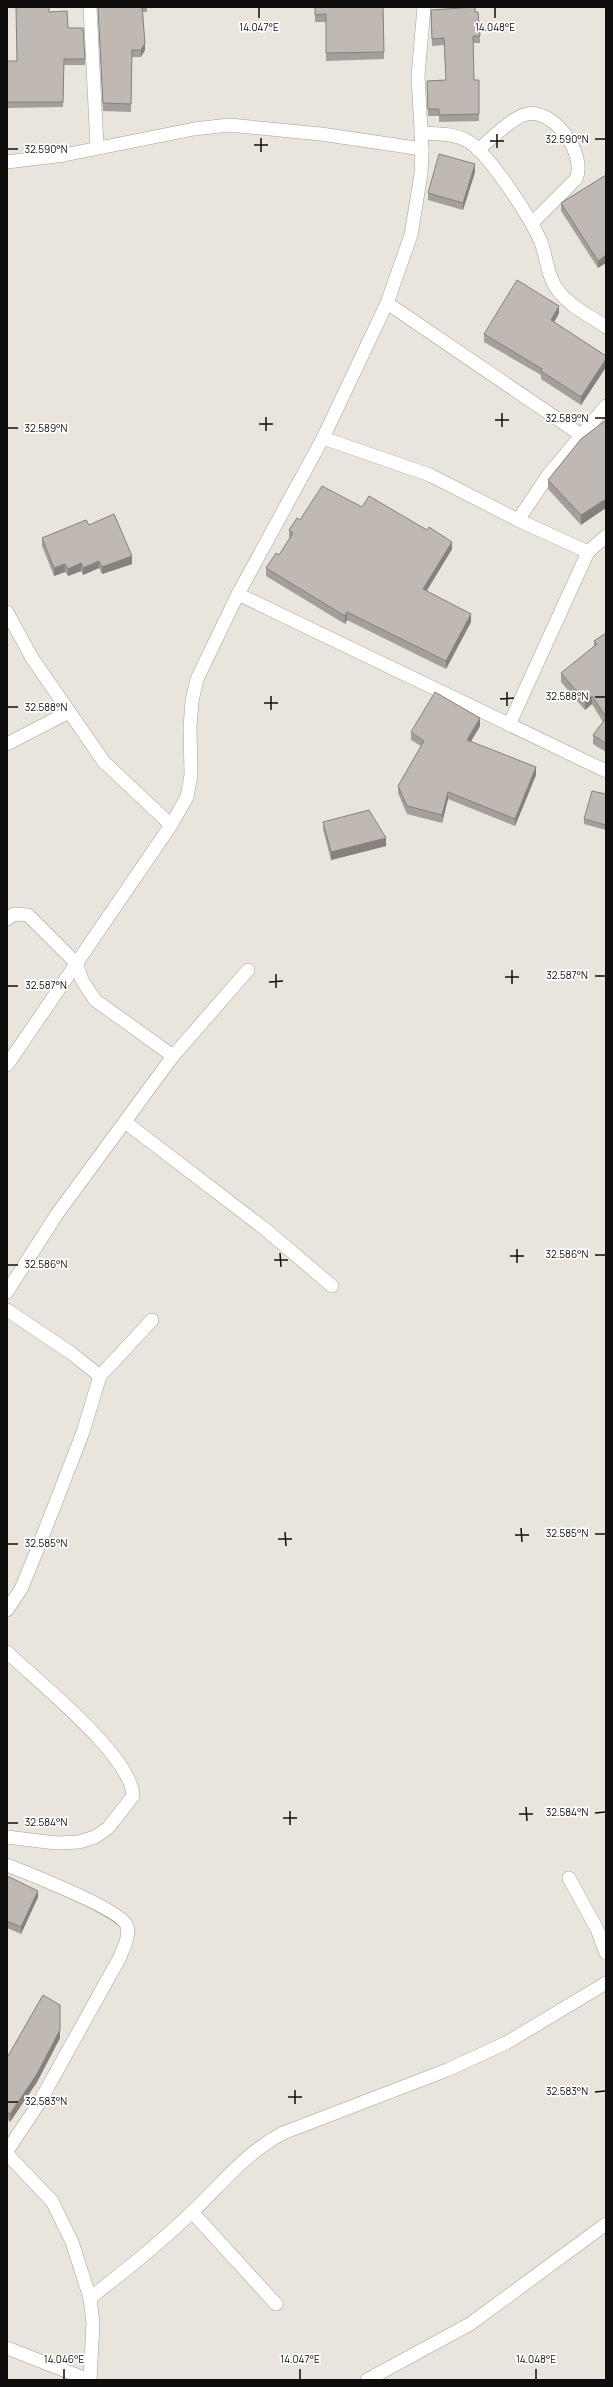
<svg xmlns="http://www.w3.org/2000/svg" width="613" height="2387" viewBox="0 0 613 2387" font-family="Manrope,sans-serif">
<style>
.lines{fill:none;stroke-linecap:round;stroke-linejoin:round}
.minor-casing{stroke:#a5a099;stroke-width:14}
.minor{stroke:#fff;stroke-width:13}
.wall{fill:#a59e9a}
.shaded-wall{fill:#86817d}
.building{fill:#c0b8b3;stroke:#86817d}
.ticks{fill:none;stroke:#100e0c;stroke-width:1.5}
.ticks-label{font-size:10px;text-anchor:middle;fill:#100e0c;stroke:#fff;stroke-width:3.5;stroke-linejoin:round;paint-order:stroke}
</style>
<rect width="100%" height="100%" fill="#e9e4dc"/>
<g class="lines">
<g class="minor-casing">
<g id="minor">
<path d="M90,7L97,147"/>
<path d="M421,133C436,134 452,133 466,140C488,151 531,219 541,242C547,259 548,280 560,293C572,308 591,316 606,327"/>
<path d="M478,150C490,140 512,117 527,114C554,108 587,155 576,179L532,223"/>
<path d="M7,162L64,155L194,129L229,125L321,134L422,149"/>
<path d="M387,303L581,435"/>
<path d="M323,438L430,475L518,520L588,552"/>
<path d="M518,520L549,474L606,406"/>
<path d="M238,594L606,771"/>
<path d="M7,612L32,658L104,762L171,825"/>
<path d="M509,725L588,552L606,536"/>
<path d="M7,744L69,712"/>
<path d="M7,919L14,914L28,915L76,963L82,980L95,1000L173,1056"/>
<path d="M7,1065L171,825L187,797L191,775L190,727L192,701L197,679L238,594L323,438L387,303L411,235L421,174L422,149L418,76L424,7"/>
<path d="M125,1122L265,1229L332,1286"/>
<path d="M7,1292L57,1214L173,1056L248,970"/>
<path d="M7,1310L71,1353L100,1376"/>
<path d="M7,1610L21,1589L38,1548L83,1432L100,1376L152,1320"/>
<path d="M7,1652C37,1681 132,1756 133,1796L108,1828L95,1837L79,1842L56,1843L7,1837"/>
<path d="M7,1865C27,1873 122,1910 127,1926C130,1937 123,1949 119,1959L39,2103L7,2151"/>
<path d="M569,1878L597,1929L606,1953"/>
<path d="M7,2154L52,2201L72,2242L90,2298L93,2324L90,2380"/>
<path d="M192,2212L276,2304"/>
<path d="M90,2298C125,2271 159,2244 191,2213C221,2185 245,2153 283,2133L447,2070L506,2043L606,1983"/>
<path d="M7,2348L89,2380"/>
<path d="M367,2380L470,2324L606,2224"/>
</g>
</g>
<use href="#minor" class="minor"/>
</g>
<g class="wall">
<path d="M98,7H147V12H143L145,50L141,57H132L131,112L103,111Z"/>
<path d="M315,7H383L384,59L326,61V22H315Z"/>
<path d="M431,10L475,12L480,36V43H473L474,80H479V121L439,122V116H428L427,81L446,80L444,45L432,46Z"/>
<path d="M49,12L68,28L85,59V65H64L63,107L7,108V61H17Z"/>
<path d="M475,172L463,210L428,200V193Z"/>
<path d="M606,175L598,268L561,211V203Z"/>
<path d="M559,313L554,322L606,356V367L581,405L541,379V375L484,342V334Z"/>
<path d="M606,420L581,525L548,489V480Z"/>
<path d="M362,507L452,549L427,591L471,622L446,669L347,620L345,624L266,576V568L279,555L290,538L289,537V530L300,520Z"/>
<path d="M89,525L132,564L102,574L99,568L83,575L81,571L68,576L65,572L54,576L42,546V538Z"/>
<path d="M606,633V752L593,744V735L603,722L592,704L585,710L561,682V673L594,646V641Z"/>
<path d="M480,726L471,741L536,775L515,826L448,799L442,823L407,814L398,793V786L421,746L411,740V732Z"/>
<path d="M606,794V830L584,824V819Z"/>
<path d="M323,822L386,846L331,860L323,829Z"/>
<path d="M7,1876L38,1897L21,1934L7,1928Z"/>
<path d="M60,2038L37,2082L10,2122L7,2119V2055L8,2056Z"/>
</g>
<g class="shaded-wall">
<path d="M145,43V50L141,57V50Z"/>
<path d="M475,164V172L463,210V203Z"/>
<path d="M606,255V263L598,268V261Z"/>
<path d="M559,306V313L551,328V320Z"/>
<path d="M606,359V367L581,405V397Z"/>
<path d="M606,499V508L581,525V515Z"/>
<path d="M452,542V549L423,596V589Z"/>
<path d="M132,556V564L102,574V567Z"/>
<path d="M99,561V568L83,575V568Z"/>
<path d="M81,563V571L68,576V569Z"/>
<path d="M65,564V572L54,576V568Z"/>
<path d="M347,612V620L345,624V616Z"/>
<path d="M471,614V622L446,669V661Z"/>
<path d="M592,696V704L585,710V701Z"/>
<path d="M480,718V726L467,748V740Z"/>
<path d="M536,767V775L515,826V819Z"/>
<path d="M448,792V799L442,823V815Z"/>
<path d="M386,838V846L331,860V852Z"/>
<path d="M38,1891V1897L21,1934V1927Z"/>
<path d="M60,2005V2038L37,2082L10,2122V2114Z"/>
</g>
<g class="building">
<path d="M16,7H49V12L67,11L68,28H83L85,59H64L63,102H7V61H17Z"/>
<path d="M98,7H142L145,43L141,50H132L131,104L103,103Z"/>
<path d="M315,7H383L384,52L326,53V14L315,15Z"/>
<path d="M475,7V12H478L480,36H473L474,80H479V114L439,115V109H428L427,81L446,80L444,38L432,39L431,10Z"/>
<path d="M439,154L475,164L463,203L428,193Z"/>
<path d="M606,175V255L598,261L561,203Z"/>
<path d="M517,280L559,306L551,320L606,356V359L581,397L541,371L542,369L484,334Z"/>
<path d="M606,420V499L581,515L548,480L581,439Z"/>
<path d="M322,486L362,507L369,496L427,530L429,527L452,542L423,589L471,614L446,661L347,612L345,616L266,568L276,553L279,555L293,533L289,530L297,518L300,520Z"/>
<path d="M114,514L132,556L102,567L99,561L83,568L81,563L68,569L65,564L54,568L42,538L86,520L89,525Z"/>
<path d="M606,633V717L592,696L585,701L561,673L597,644L594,641Z"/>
<path d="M435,692L480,718L467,740L536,767L515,819L448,792L442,815L407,806L398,786L424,741L411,732Z"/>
<path d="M606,718V743L593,735Z"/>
<path d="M592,791L606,794V825L584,819Z"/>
<path d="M369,810L386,838L331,852L323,822Z"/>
<path d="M7,1876L38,1891L21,1927L7,1921Z"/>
<path d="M43,1995L60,2005V2030L37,2074L10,2114L7,2112V2055L8,2056Z"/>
</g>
<path class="ticks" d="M259,8V18M495,8V18M497,134V148M261,138V152M595,139H605M490,141H504M254,145H268M8,149H18M502,413V427M266,417V431M595,418H605M495,420H509M259,424H273M8,428H18M507,692V706M271,696V710M595,697H605M500,699L514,698M264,703H278M8,707H18M512,970V984M276,974V988M595,976H605M505,977H519M269,982L283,981M8,986H18M517,1249V1263M280,1253L281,1267M595,1255H605M510,1256H524M274,1260H288M8,1265H18M521,1528L522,1542M285,1532L286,1546M595,1534H605M515,1535H529M278,1539H292M8,1544H18M526,1807L527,1821M290,1811V1825M595,1813L605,1812M519,1814H533M283,1818H297M8,1823H18M295,2090V2104M595,2092L605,2091M288,2097H302M8,2102H18M64,2369V2379M300,2369V2379M536,2369V2379"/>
<g class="ticks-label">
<text x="259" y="31">14.047°E</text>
<text x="495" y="31">14.048°E</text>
<text x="567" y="143">32.590°N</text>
<text x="46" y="153">32.590°N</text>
<text x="567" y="422">32.589°N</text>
<text x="46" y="432">32.589°N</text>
<text x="567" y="700">32.588°N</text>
<text x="46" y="711">32.588°N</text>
<text x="567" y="979">32.587°N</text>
<text x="46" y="989">32.587°N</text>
<text x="567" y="1258">32.586°N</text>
<text x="46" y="1268">32.586°N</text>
<text x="567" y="1537">32.585°N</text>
<text x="46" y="1547">32.585°N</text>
<text x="567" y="1816">32.584°N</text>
<text x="46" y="1826">32.584°N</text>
<text x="567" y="2095">32.583°N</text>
<text x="46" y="2105">32.583°N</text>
<text x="64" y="2363">14.046°E</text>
<text x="300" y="2363">14.047°E</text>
<text x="536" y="2363">14.048°E</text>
</g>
<rect width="613" height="2387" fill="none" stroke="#100e0c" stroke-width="16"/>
</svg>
